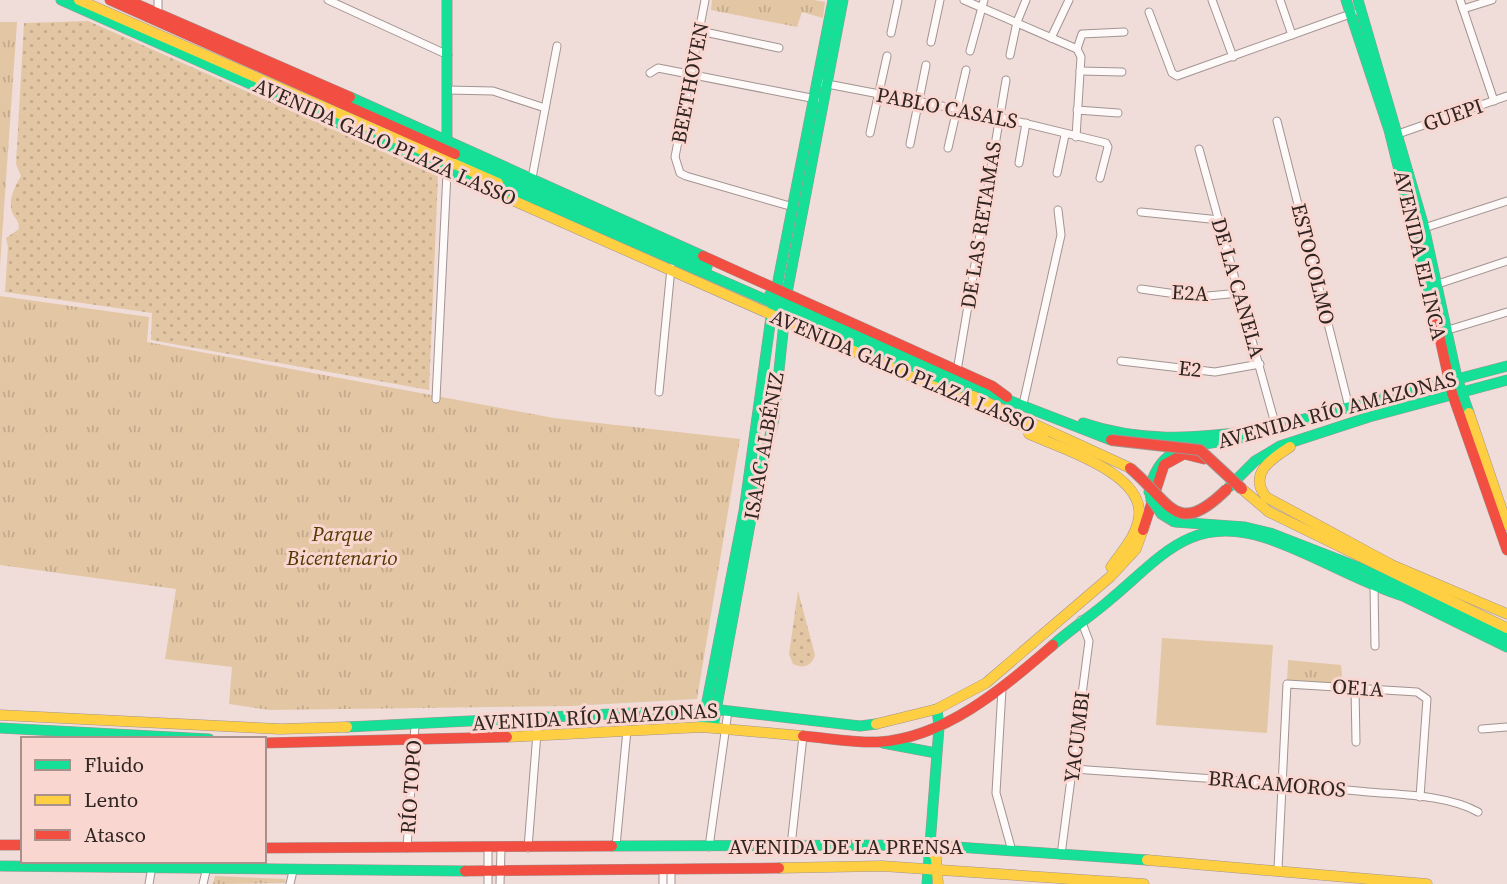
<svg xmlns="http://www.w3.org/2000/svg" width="1507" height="884" viewBox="0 0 1507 884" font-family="'Source Serif 4',serif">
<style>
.grass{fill:url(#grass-dots)}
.park{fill:url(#park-tufts)}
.pitch{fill:#e3c6a3}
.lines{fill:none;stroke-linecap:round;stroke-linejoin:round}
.street-casing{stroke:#a29491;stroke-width:9}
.fast-casing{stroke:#a29491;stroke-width:11}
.slow-casing{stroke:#a29491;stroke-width:11}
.jam-casing{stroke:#a29491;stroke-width:11}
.street{stroke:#fdfaf9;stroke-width:7}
.fast{stroke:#16e098;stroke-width:10}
.slow{stroke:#ffcf43;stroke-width:10}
.jam{stroke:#f24e42;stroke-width:10}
.fast-bridge-casing{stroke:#a29491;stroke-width:12;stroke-linecap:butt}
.jam-bridge-casing{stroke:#a29491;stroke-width:12;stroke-linecap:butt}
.fast-bridge{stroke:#16e098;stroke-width:10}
.jam-bridge{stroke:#f24e42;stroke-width:10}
.labels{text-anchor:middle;stroke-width:6;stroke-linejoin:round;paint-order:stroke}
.street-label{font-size:21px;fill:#312522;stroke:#f9d7d0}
.park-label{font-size:21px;font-style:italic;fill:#543900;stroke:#f9d7d0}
</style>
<defs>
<pattern id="grass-dots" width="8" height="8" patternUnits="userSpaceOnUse" patternTransform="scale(1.75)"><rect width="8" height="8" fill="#e3c6a3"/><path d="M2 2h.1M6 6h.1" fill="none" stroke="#c3aa8c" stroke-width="1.8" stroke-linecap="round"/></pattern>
<pattern id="park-tufts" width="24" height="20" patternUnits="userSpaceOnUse" patternTransform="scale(1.75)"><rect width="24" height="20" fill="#e3c6a3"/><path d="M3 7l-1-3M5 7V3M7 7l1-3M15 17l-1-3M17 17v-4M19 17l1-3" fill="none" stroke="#c3aa8c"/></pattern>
</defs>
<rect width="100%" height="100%" fill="#f0ddd9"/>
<g class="grass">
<path d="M88,21L438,176L429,390L151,340L152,313L5,292L8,247L6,238L19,229C19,219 15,220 12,212C8,199 15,186 21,176L16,164L24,23Z"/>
<path d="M798,591L815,655C812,666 803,669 793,664L789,654Z"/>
</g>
<g class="park">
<path d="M712,0H814L825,2L823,18L802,12L797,27L711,10Z"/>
<path d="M0,22H17L0,266Z"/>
<path d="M0,296L149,317L147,342L554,418L740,439L697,699L571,706L270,710L229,704L232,667L165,659L176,589L0,565Z"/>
<path d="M1288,660L1341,665L1343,686L1287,682Z"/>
<path d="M215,876L285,879L286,883L213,884Z"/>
</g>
<path class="pitch" d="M1162,638L1273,645L1267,733L1156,725Z"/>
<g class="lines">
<g class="street-casing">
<g id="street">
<path d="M328,0L448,55"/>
<path d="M705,0L675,157L680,173L686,176L793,207"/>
<path d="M964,0L1077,49"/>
<path d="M1212,0L1233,57"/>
<path d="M1280,0L1292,35"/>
<path d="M1460,0L1494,101"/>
<path d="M1463,9L1492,0"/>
<path d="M1149,12L1172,73L1177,76L1353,13"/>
<path d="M158,14V0"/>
<path d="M700,31L779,48"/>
<path d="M891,33L898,0"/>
<path d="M1051,38L1069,0"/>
<path d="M931,42L940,0"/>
<path d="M970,51L984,0"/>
<path d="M1010,55L1017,22L1026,0"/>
<path d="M1080,71L1122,72"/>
<path d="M650,73L658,68L816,99"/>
<path d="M822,83L999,117L1106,143L1108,147L1100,178"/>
<path d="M448,90L493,91L545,108"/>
<path d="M1077,110L1118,113"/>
<path d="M1277,121L1349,407"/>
<path d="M870,133L887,56"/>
<path d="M1398,134L1507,96"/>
<path d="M1076,137L1081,57L1077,49L1082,34L1124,32"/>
<path d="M910,144L926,65"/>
<path d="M948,148L966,70"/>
<path d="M1199,149L1276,427"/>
<path d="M1019,163L1026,123"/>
<path d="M1057,173L1065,135"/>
<path d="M532,178L557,46"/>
<path d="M1141,212L1220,220"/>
<path d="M1421,229L1507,201"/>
<path d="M1438,284L1507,261"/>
<path d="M1141,289L1197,297L1240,293"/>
<path d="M1448,330L1507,312"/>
<path d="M1121,361L1215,372L1260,364"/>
<path d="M957,371L1006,80"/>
<path d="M659,392L671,268"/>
<path d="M436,399L447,173"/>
<path d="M1024,400L1061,235L1058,210"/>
<path d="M1374,587L1375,646"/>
<path d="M1355,688L1356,742"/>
<path d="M1002,689L996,793L1012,851"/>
<path d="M1482,729L1507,727"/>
<path d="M1074,769C1172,776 1270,782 1368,792C1403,795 1447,795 1478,812"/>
<path d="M616,846L627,730"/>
<path d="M791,846L803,736"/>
<path d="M709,847L728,711"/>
<path d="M407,848L415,725"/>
<path d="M528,848L538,720"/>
<path d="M488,849V884"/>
<path d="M1061,855L1089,641L1081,620"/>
<path d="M1278,869L1287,684L1417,692L1427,699L1420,797"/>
<path d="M663,871V884"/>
<path d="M149,884L153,861"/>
<path d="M203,884L206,871"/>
<path d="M290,884L293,871"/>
<path d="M500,884L501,849"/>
<path d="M671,884V871"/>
</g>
</g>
<g class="fast-casing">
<g id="fast">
<path d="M61,0L512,200"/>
<path d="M447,0V144"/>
<path d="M1346,0L1389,130L1432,303"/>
<path d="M1358,0L1424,227L1457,378L1469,413"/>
<path d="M350,97L703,256"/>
<path d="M455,154L707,267"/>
<path d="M498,183L773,303L973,396"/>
<path d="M776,291L833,0"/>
<path d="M770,294L1003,398L1111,440"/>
<path d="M786,298L843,0"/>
<path d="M1083,423C1139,442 1193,439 1251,431"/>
<path d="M1229,487L1255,461L1280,446L1369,417L1507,380"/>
<path d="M1149,492C1162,428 1215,454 1262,430L1507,366"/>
<path d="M1175,522L1245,527L1270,533L1360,568L1507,637"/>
<path d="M1395,592L1507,647"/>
<path d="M1053,645C1072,628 1093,615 1112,598C1163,555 1192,514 1266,538C1312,553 1354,580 1400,595"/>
<path d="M347,727L712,709L860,726L876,724"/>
<path d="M702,727L744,511L772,310"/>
<path d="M713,727L752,513L774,418L785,313"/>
<path d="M0,728L209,739"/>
<path d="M883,743L936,753"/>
<path d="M612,846L928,845L1147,860"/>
<path d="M0,866L465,871"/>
<path d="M927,884L939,727L937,709"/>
</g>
</g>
<g class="slow-casing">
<g id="slow">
<path d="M79,0L498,183"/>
<path d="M512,200L1003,417L1038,432H1046"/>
<path d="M973,396L1130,468"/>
<path d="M1469,413L1507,525"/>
<path d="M1029,434C1060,448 1144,473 1139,516C1137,536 1122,551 1111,567"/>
<path d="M1290,447C1271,459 1248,474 1266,497L1390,564"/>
<path d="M1242,489L1269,512L1507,628"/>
<path d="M1385,562L1507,614"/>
<path d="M0,715L280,729L347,727"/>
<path d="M876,724L937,709L986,683L1110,577L1136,549L1145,524"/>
<path d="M507,737L702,727L803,736"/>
<path d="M928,845L936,858L938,884"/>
<path d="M1147,860L1427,884"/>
<path d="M779,868L882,866L1144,884"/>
</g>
</g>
<g class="jam-casing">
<g id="jam">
<path d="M110,0L455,154"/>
<path d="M127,0L350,97"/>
<path d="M703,256L992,386L1007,397"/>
<path d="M1432,303L1452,393L1507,550"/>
<path d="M1143,530L1164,465L1184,454L1204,459"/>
<path d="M803,736C828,738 854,743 878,742C946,738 1004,687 1053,645"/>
<path d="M264,743L507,737"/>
<path d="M0,845H23"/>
<path d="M264,848L612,846"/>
<path d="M465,871L779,868"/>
</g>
</g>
<use href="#street" class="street"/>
<use href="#fast" class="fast"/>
<use href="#slow" class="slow"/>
<use href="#jam" class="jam"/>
<g class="fast-bridge-casing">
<path id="fast-bridge" d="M1150,497L1162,514L1175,522"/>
</g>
<g class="jam-bridge-casing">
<g id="jam-bridge">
<path d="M1111,440L1200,450L1242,489"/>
<path d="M1130,468C1171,503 1176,539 1227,489"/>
</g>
</g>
<use href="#fast-bridge" class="fast-bridge"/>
<use href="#jam-bridge" class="jam-bridge"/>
</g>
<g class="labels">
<g class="street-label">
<text transform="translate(690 83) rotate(-79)" y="7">BEETHOVEN</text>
<text transform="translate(947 108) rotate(11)" y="7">PABLO CASALS</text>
<text transform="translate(1453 115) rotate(-19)" y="7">GUEPI</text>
<text transform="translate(385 142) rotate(24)" y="7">AVENIDA GALO PLAZA LASSO</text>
<text transform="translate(981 225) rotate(-81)" y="7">DE LAS RETAMAS</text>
<text transform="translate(1420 255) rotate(77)" y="7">AVENIDA EL INCA</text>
<text transform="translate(1313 264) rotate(76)" y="7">ESTOCOLMO</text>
<text transform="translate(1238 288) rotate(74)" y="7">DE LA CANELA</text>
<text transform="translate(1190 293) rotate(3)" y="7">E2A</text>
<text transform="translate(1190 369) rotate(6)" y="7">E2</text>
<text transform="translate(903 371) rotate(23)" y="7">AVENIDA GALO PLAZA LASSO</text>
<text transform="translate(1337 410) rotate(-15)" y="7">AVENIDA RÍO AMAZONAS</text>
<text transform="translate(764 446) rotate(-80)" y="7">ISAAC ALBÉNIZ</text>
<text transform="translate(1358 688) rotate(4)" y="7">OE1A</text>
<text transform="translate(595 717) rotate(-3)" y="7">AVENIDA RÍO AMAZONAS</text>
<text transform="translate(1077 737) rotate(-83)" y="7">YACUMBI</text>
<text transform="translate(1277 784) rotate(5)" y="7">BRACAMOROS</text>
<text transform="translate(411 787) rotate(-86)" y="7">RÍO TOPO</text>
<text x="846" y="854">AVENIDA DE LA PRENSA</text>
</g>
<g class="park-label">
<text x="342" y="541">Parque<tspan x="342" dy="24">Bicentenario</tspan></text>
</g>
</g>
<rect x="21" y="737" width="245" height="126" fill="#f9d7d0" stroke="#a9908a" stroke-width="2"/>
<rect x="35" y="760" width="35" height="10" fill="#16e098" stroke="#a9908a" stroke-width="2"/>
<text x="84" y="772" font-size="21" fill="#312522">Fluido</text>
<rect x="35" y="795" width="35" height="10" fill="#ffcf43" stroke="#a9908a" stroke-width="2"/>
<text x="84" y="807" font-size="21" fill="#312522">Lento</text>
<rect x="35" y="830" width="35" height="10" fill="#f24e42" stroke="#a9908a" stroke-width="2"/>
<text x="84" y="842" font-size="21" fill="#312522">Atasco</text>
</svg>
